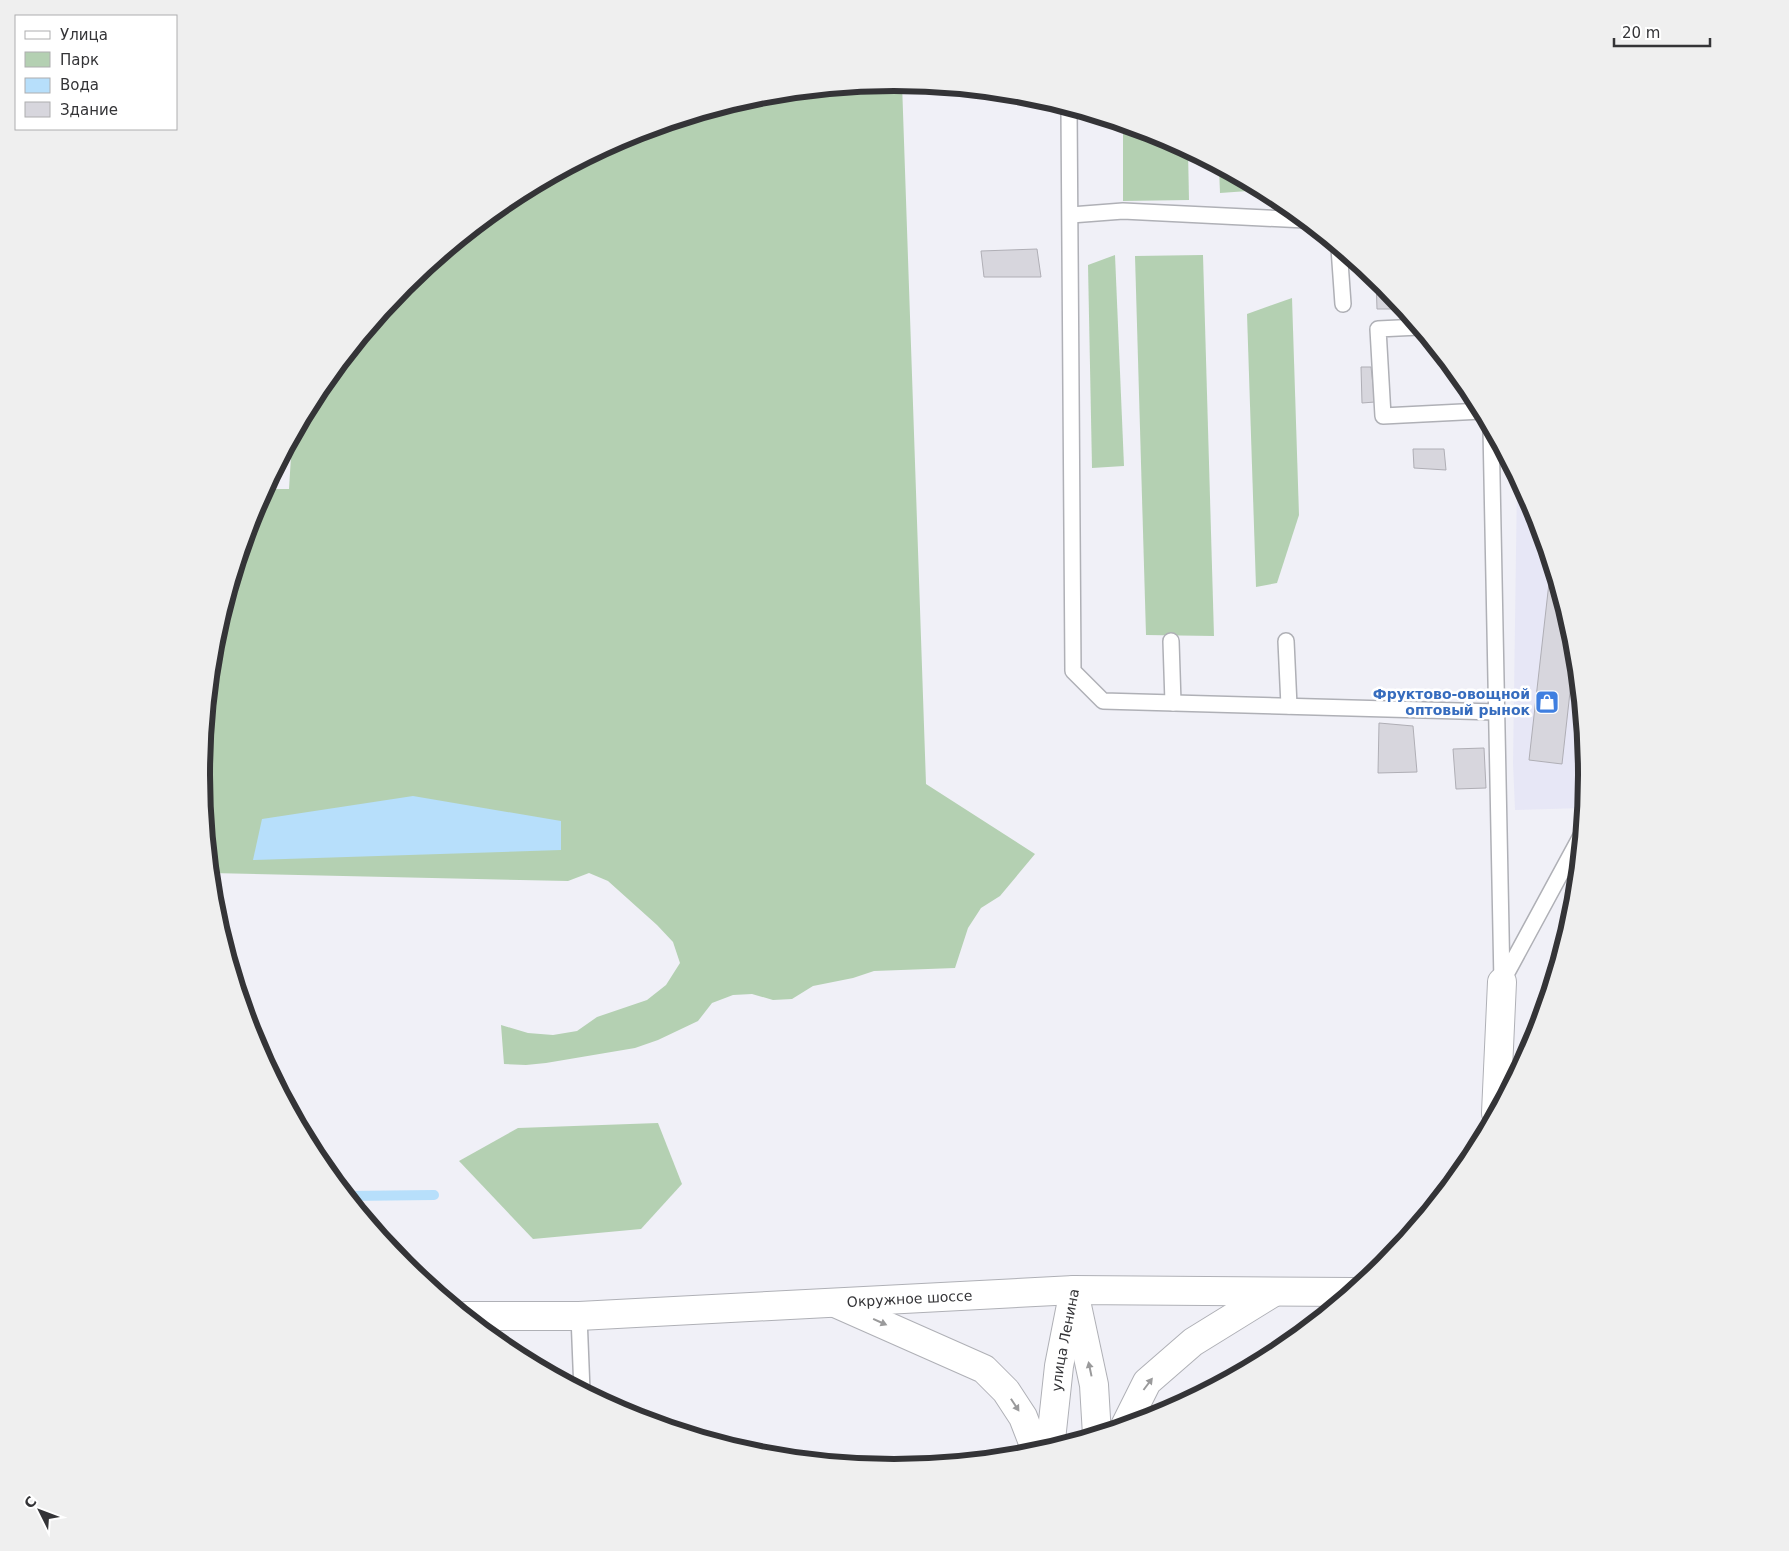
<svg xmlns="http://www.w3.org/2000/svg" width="1789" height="1551" viewBox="0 0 1789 1551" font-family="'DejaVu Sans',sans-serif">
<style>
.built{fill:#e7e7f6}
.green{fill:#b4d0b2}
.water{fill:#b7dffb}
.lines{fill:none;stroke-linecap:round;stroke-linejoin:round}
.stream{stroke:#b7dffb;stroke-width:10}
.building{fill:#d7d6dd;stroke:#afaeb5}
.service-casing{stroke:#afb0b6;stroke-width:18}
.minor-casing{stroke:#afb0b6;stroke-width:30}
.secondary-casing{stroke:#afb0b6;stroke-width:30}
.primary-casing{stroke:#afb0b6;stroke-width:30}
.service{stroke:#fff;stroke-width:15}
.minor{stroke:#fff;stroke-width:28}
.secondary{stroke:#fff;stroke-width:28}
.primary{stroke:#fff;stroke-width:28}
.oneway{fill:#9a9a9b}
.labels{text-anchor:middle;stroke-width:5;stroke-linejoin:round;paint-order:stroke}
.shop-label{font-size:14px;font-weight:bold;fill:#366cbe;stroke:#fff;text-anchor:end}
.street-label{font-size:14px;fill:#343437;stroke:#fff}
.rim{fill:none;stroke:#343437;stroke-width:6}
</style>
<rect width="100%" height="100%" fill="#f0f0f7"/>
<path class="built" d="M1517,478L1535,511L1574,641L1587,776L1584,808L1515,810L1513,763Z"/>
<g class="green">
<path d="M895,83H902L926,784L1035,854L1000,896L981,908L968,928L955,968L874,971L853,978L813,986L792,999L773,1000L752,994L733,995L712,1003L698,1021L658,1040L635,1048L546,1063L526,1065L504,1064L501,1025L528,1033L553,1035L577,1031L597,1017L647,1000L666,985L680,963L673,942L657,925L608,881L589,873L568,881L211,873L202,775L215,640L254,510L266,489H289L292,440L318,390L405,285L510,199L630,135L760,96Z"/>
<path d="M1123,124L1160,135L1188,150L1189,200L1123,201Z"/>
<path d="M1219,167L1262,190L1220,193Z"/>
<path d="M1115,255L1124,466L1092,468L1088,265Z"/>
<path d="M1203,255L1214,636L1146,635L1135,256Z"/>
<path d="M1292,298L1299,515L1277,583L1256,587L1247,314Z"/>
<path d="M658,1123L682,1184L641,1229L533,1239L459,1161L518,1128Z"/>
</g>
<path class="water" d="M413,796L561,821V850L253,860L262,819Z"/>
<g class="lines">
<path class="stream" d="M347,1196L434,1195"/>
</g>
<g class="building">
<path d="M1037,249L1041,277H984L981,251Z"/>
<path d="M1376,279L1385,286L1404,309H1377Z"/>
<path d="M1361,367H1371L1375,402L1362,403Z"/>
<path d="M1413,449H1444L1446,470L1414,468Z"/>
<path d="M1551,565L1575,647L1562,764L1529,760Z"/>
<path d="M1379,723L1413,726L1417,772L1378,773Z"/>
<path d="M1484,748L1486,788L1456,789L1453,749Z"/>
</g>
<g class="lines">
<g class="service-casing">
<g id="service">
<path d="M1069,108L1073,671L1103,701L1496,712"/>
<path d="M1071,215L1123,211L1305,220"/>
<path d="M1339,248L1343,304"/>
<path d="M1419,327L1378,329L1383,416L1482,411"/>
<path d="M1491,428L1502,982"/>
<path d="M1171,641L1173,703"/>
<path d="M1286,641L1289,706"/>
<path d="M1503,980L1582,834"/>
<path d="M579,1316L582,1391"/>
</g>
</g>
<g class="minor-casing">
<path id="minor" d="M1496,1113L1502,982"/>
</g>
<g class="secondary-casing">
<g id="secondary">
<path d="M1076,1301L1094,1385L1097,1435"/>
<path d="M835,1303L984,1369L1006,1391L1023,1417L1037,1453"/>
<path d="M1125,1426L1147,1382L1193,1342L1274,1292"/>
<path id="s1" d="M1050,1449L1059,1366L1074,1290"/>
</g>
</g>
<g class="primary-casing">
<g id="primary">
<path id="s2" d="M466,1316H579L1074,1290L1352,1292"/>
</g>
</g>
<use href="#service" class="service"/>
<use href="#minor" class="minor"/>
<use href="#secondary" class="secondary"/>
<use href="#primary" class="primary"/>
</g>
<defs><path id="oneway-solid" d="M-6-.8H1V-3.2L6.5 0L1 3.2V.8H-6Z" transform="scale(1.25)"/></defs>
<g class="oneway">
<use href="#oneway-solid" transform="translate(880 1322) rotate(24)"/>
<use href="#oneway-solid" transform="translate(1090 1369) rotate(-102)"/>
<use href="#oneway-solid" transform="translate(1148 1384) rotate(-53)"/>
<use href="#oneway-solid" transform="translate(1015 1405) rotate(57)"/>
</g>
<defs>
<g id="shop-square" transform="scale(1.25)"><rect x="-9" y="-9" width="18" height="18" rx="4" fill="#3f7fe0" stroke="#fff"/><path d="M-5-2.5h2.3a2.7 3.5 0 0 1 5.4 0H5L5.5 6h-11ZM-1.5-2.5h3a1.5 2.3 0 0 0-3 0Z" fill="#fff"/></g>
</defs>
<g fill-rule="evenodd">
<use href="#shop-square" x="1547" y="702"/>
</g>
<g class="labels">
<g class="shop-label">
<text x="1530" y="699">Фруктово-овощной<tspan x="1530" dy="16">оптовый рынок</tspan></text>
</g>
<g class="street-label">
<text dy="5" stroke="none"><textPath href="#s2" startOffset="444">Окружное шоссе</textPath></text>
<text dy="5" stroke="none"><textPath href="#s1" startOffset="110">улица Ленина</textPath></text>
</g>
</g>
<path d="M0 0H1789V1551H0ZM210 775a684 684 0 1 1 1368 0a684 684 0 1 1-1368 0Z" fill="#efefef" fill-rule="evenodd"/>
<path class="rim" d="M210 775a684 684 0 1 1 1368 0a684 684 0 1 1-1368 0Z"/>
<rect x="15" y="15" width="162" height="115" fill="#ffffff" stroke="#aeaeaf"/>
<rect x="25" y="31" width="25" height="8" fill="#ffffff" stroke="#aeaeaf"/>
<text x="60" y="40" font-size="15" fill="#343437">Улица</text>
<rect x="25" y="52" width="25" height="15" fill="#b4d0b2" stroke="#aeaeaf"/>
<text x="60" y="65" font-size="15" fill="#343437">Парк</text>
<rect x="25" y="78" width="25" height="15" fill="#b7dffb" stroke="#aeaeaf"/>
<text x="60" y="90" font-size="15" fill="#343437">Вода</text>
<rect x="25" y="102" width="25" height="15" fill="#d7d6dd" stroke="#aeaeaf"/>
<text x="60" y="115" font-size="15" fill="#343437">Здание</text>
<g transform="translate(40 1511) rotate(312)" stroke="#ffffff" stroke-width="4" paint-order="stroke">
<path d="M0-4L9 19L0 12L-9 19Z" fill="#343437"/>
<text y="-8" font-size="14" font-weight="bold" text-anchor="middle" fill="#343437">С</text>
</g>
<path d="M1614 38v8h96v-8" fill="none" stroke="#343437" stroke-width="2.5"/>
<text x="1622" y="38" font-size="15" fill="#343437" stroke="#ffffff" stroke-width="4" paint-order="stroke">20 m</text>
</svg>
